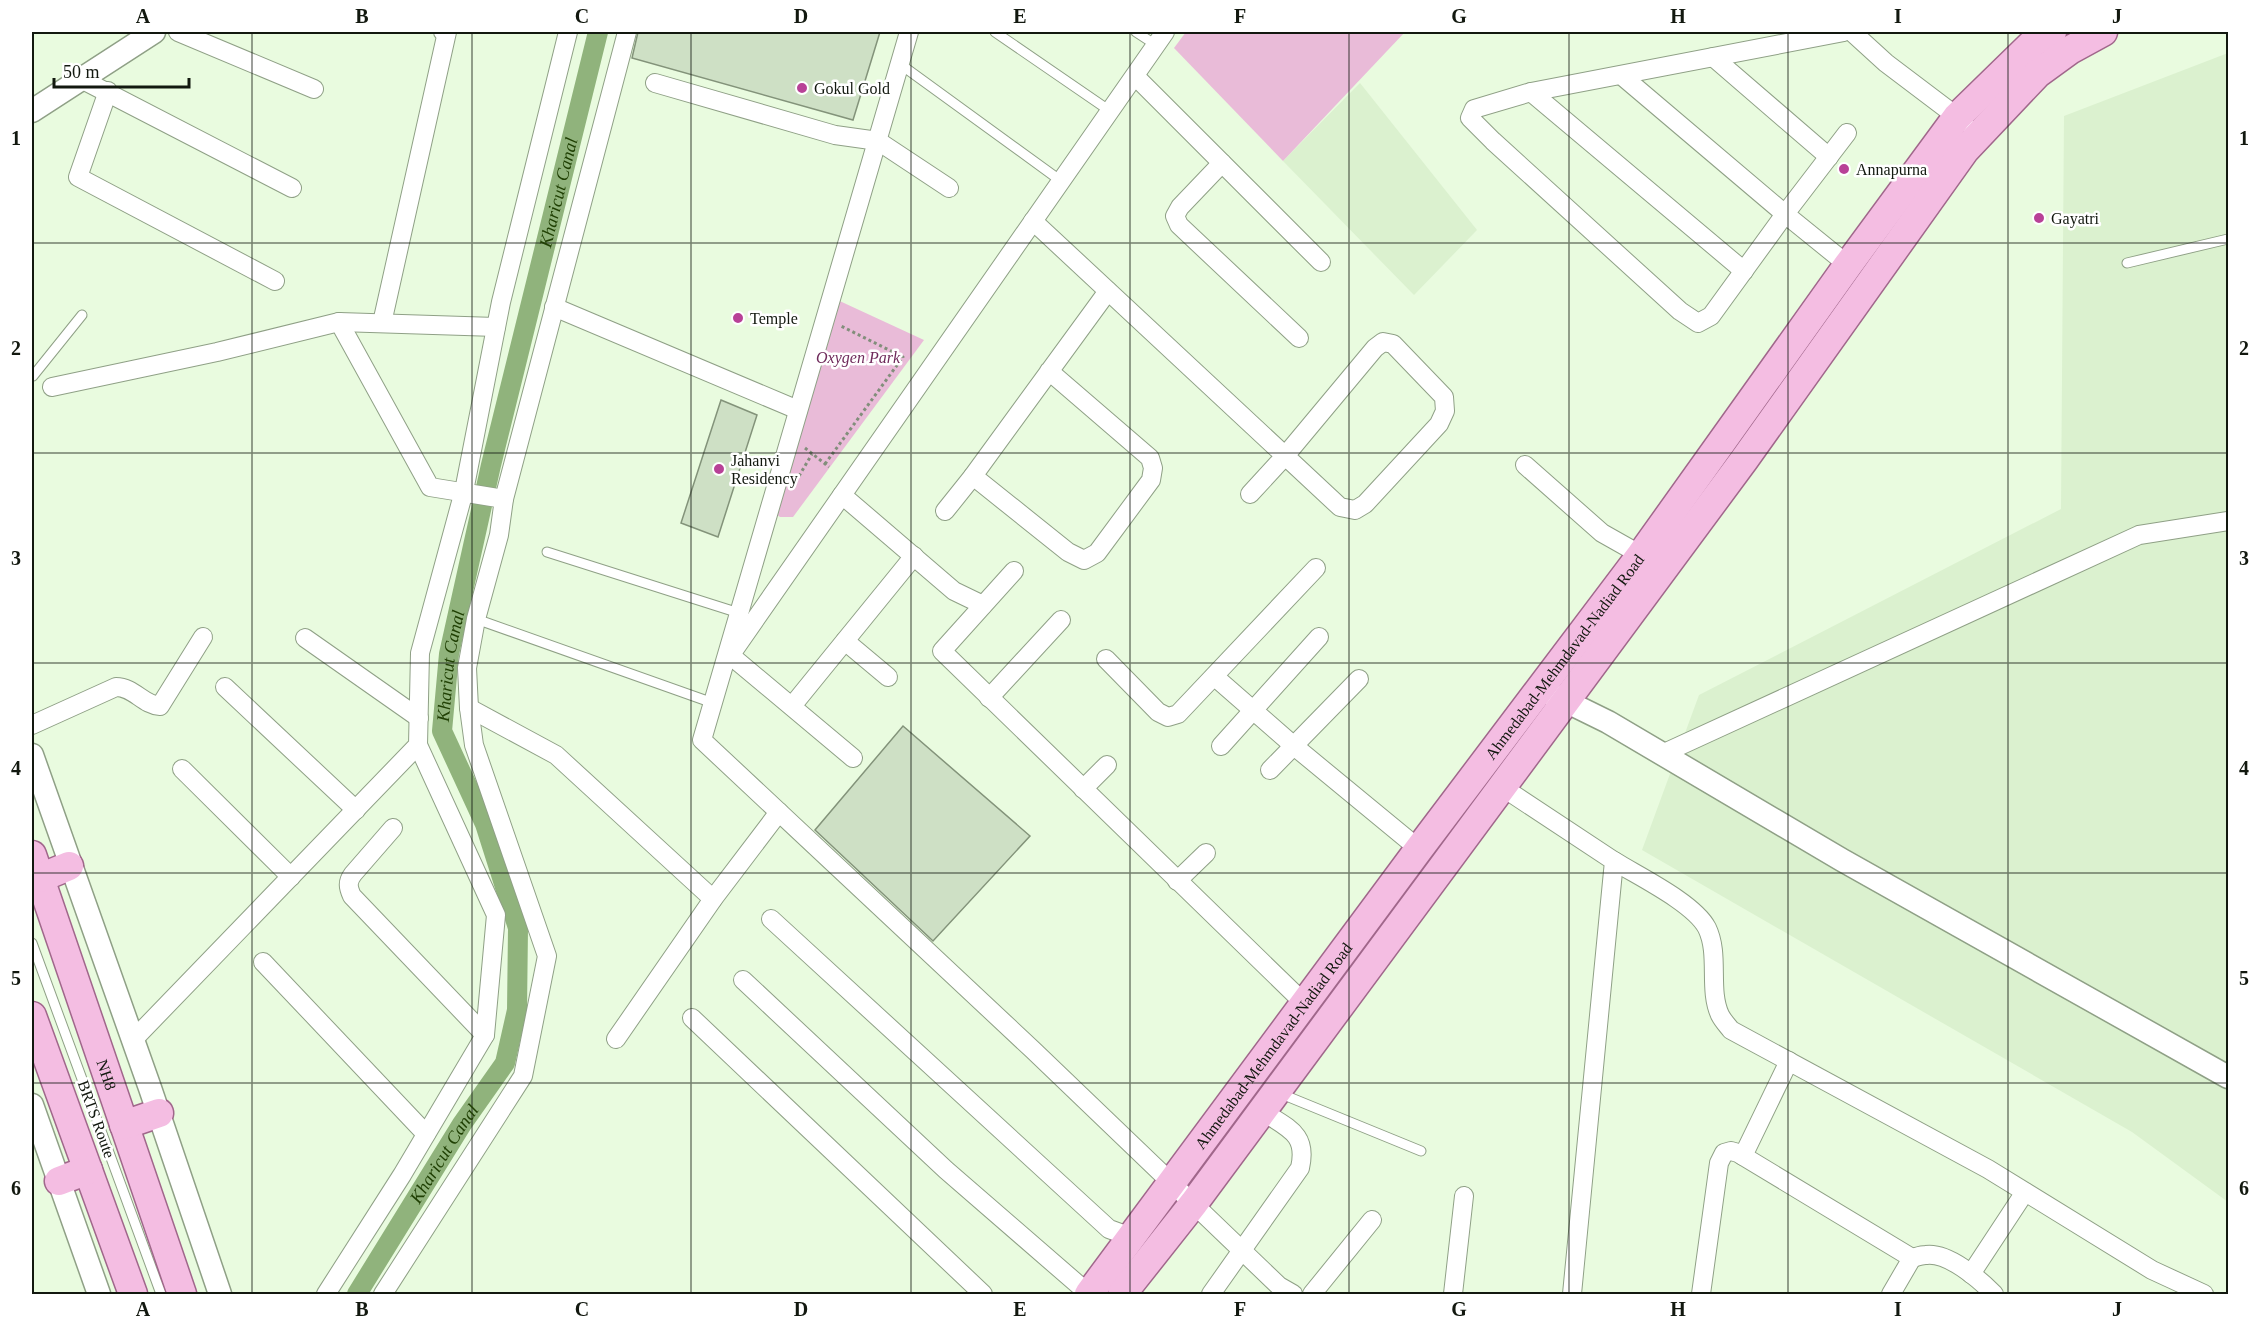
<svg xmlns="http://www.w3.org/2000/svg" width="2260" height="1326" viewBox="0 0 2260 1326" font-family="'Times New Roman',serif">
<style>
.built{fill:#dbf1cf}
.green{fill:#e9bbd8}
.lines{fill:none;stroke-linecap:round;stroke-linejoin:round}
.canal{stroke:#90b37c;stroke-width:20}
.building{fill:#cee0c5;stroke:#83937a;stroke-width:1.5}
.service-casing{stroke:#8fa086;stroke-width:11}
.minor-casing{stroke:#8fa086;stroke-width:20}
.tertiary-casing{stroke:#8fa086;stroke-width:25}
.primary-casing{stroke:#a0678b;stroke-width:31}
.path{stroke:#828e7b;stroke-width:3;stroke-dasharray:3 3;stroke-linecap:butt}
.service{stroke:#fff;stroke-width:9}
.minor{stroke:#fff;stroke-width:18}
.tertiary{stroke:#fff;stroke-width:22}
.primary{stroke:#f4bde2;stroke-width:28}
.grid{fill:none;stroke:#12180f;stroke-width:1.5;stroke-opacity:0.55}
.poi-dot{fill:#b84197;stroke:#fff;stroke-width:2}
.labels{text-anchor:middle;stroke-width:5;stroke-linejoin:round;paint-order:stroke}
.poi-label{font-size:16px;fill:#12180f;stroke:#fff;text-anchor:start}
.park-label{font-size:16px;font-style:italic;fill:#6f2a5b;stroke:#fff}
.street-label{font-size:16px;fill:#12180f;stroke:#fff}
.water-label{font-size:18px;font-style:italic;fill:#204004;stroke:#fff}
.neatline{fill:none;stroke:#12180f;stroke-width:2}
.grid-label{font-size:20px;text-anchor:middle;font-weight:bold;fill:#12180f}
</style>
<rect width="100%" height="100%" fill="#e9fbdf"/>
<g class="built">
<path d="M2228,53V1202L2132,1132L1642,850L1699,695L2061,509L2064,116Z"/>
<path d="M1360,83L1477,230L1414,295L1283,161Z"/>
</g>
<g class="green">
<path d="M1186,32H1405L1283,161L1174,48Z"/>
<path d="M831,297L924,340L793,517H780L769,509Z"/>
</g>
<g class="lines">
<path class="canal" id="s1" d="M357,1294L462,1124L505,1063L517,1010L518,928L485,824L442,731L449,654L491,465L598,32"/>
</g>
<g class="building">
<path d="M638,32H880L853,120L632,58Z"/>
<path d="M721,400L757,415L718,537L681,523Z"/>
<path d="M903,726L1030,836L933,941L815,830Z"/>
</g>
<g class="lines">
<g class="service-casing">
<g id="service">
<path d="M995,32L1110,111"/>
<path d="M1136,32L1156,45"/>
<path d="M900,64L1061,181"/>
<path d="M2127,263L2228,239"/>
<path d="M32,375L33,376L82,315"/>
<path d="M547,552L739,613"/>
<path d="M476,619L713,703"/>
<path d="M32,943L161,1294"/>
<path d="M1279,1093L1421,1151"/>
</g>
</g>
<g class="minor-casing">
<g id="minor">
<path d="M178,32L314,89"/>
<path d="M909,32L702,740L1033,1050L1279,1286L1293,1294"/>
<path d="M1852,32L1886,63L1964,122"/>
<path d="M1713,57L1829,157"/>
<path d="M1621,75L1785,214L1711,316L1698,323L1680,311L1493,141L1470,118L1474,109L1531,92L1844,32"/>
<path d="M1135,76L1321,262"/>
<path d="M81,79L292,188"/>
<path d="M655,83L835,135L878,141L949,188"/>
<path d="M108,91L78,177L275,281"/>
<path d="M1531,92L1744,271"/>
<path d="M1847,133L1785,214L1848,265"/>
<path d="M1222,163L1180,207L1175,216L1179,225L1299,338"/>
<path d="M1033,221L1340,507L1355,510L1365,504L1439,424L1445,411L1444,397L1393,344L1383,342L1375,348L1285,456L1250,494"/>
<path d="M554,307L798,410"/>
<path d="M339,322L430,487L504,499"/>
<path d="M382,323L447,32H443"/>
<path d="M1049,371L1150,458L1153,468L1151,480L1097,553L1084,560L1068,552L973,476L1108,291"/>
<path d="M52,387L217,352L339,322L496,327"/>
<path d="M1525,465L1602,533L1641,555"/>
<path d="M842,495L954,591L983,605"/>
<path d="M945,511L973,476"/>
<path d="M1014,571L942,651L1304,1003"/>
<path d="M305,638L419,718"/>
<path d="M845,641L888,677"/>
<path d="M734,650L1165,32"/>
<path d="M730,655L853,758"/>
<path d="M1106,659L1158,712L1168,717L1178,714L1316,568"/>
<path d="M1215,677L1294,746L1419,849"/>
<path d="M225,687L356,810"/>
<path d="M989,698L1061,620"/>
<path d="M792,706L914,556"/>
<path d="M469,708L556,755L713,899"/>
<path d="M32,725L116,687C134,687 143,705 160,706L203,637"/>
<path d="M1221,746L1319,637"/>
<path d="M1662,754L2139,535L2228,521"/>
<path d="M182,769L291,877"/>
<path d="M1270,770L1359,679"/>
<path d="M1502,787L1614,861L1572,1294"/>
<path d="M1083,789L1107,765"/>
<path d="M393,828L353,874C347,882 348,887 352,896L485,1035"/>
<path d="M1614,861C1638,876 1694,903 1707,928C1720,955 1708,989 1720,1015C1723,1021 1728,1026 1731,1030L1988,1169L2152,1270L2204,1294"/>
<path d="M1177,881L1206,853"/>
<path d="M771,919L1109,1229L1131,1237"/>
<path d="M263,962L426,1134"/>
<path d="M743,980L946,1170L1089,1294"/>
<path d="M692,1018L983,1294"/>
<path d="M616,1039L713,899L779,812"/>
<path d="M133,1040L418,745L420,653L464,491L501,302L568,32"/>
<path d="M1743,1156L1789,1061"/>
<path d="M1912,1258C1916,1257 1921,1255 1926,1255C1948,1252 1979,1279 1994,1294"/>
<path d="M1971,1274L2025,1192"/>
<path d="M326,1294L402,1175L485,1035L496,915L418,745"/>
<path d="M383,1294L523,1076L547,956L474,745L469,708L467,668L476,619L499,535L504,499L627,32"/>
<path d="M1211,1294L1300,1168C1308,1133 1287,1128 1262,1111"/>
<path d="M1312,1294L1372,1220"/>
<path d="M1453,1294L1464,1196"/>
<path d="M1701,1294L1719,1163L1724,1153L1731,1151L1738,1153L1912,1258L1891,1294"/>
</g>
</g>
<g class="tertiary-casing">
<g id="tertiary">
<path d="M32,111L154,32"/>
<path d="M1551,694L1608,722L1842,860L2228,1077"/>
<path d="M32,755L150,1088L220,1294"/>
<path d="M32,1105L99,1294"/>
</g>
</g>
<g class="primary-casing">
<g id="primary">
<path id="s2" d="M32,855L182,1294"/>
<path d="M40,878L69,866"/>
<path d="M32,1016L133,1294"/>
<path d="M124,1125L159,1113"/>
<path d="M59,1181L88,1170"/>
<path id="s3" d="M1089,1294L1419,849L1641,555L1848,265L1957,117L2034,42L2052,32"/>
<path d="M1122,1294L1194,1203L1744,460L1965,150L2037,74L2070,50L2103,32"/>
</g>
</g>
<g class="path">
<path d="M805,448L829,467"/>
<path d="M825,464L903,357L841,326"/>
<path d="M799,476L812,454"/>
</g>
<use href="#service" class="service"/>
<use href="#minor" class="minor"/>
<use href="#tertiary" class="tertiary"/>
<use href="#primary" class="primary"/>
</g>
<path class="grid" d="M252,32V1294M472,32V1294M691,32V1294M911,32V1294M1130,32V1294M1349,32V1294M1569,32V1294M1788,32V1294M2008,32V1294M32,243H2228M32,453H2228M32,663H2228M32,873H2228M32,1083H2228"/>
<g class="poi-dot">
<circle cx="802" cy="88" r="6"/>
<circle cx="1844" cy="169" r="6"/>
<circle cx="2039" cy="218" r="6"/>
<circle cx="738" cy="318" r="6"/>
<circle cx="719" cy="469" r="6"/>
</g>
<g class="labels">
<g class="poi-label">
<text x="814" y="94">Gokul Gold</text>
<text x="1856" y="175">Annapurna</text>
<text x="2051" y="224">Gayatri</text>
<text x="750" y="324">Temple</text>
<text x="731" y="466">Jahanvi<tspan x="731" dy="18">Residency</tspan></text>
</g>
<g class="park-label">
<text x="858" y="363">Oxygen Park</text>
</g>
<g class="street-label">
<text dy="6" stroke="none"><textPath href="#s3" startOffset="795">Ahmedabad-Mehmdavad-Nadiad Road</textPath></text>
<text dy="6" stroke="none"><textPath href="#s3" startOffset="309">Ahmedabad-Mehmdavad-Nadiad Road</textPath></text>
<text dy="6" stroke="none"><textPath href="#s2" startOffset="232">NH8</textPath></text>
<text transform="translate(97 1119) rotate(70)" y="6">BRTS Route</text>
</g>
<g class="water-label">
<text dy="6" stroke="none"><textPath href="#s1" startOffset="1174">Kharicut Canal</textPath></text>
<text dy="6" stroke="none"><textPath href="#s1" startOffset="688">Kharicut Canal</textPath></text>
<text dy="6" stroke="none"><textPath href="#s1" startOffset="165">Kharicut Canal</textPath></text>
</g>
</g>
<rect width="2260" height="1326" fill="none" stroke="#ffffff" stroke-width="66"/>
<path d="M54 78v9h135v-9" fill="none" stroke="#12180f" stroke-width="3"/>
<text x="63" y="78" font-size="18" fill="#12180f" stroke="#ffffff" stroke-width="4.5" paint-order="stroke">50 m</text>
<rect x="33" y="33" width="2194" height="1260" class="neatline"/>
<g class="grid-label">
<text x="143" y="23">A</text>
<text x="362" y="23">B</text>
<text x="582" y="23">C</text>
<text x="801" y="23">D</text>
<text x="1020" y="23">E</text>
<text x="1240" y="23">F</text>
<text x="1459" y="23">G</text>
<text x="1678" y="23">H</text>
<text x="1898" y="23">I</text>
<text x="2117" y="23">J</text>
<text x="16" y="145">1</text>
<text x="2244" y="145">1</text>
<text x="16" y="355">2</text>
<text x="2244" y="355">2</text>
<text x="16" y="565">3</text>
<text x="2244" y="565">3</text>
<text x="16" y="775">4</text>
<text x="2244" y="775">4</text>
<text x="16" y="985">5</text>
<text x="2244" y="985">5</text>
<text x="16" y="1195">6</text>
<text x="2244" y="1195">6</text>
<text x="143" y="1316">A</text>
<text x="362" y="1316">B</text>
<text x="582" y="1316">C</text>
<text x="801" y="1316">D</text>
<text x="1020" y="1316">E</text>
<text x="1240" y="1316">F</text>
<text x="1459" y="1316">G</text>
<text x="1678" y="1316">H</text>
<text x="1898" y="1316">I</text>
<text x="2117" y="1316">J</text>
</g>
</svg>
